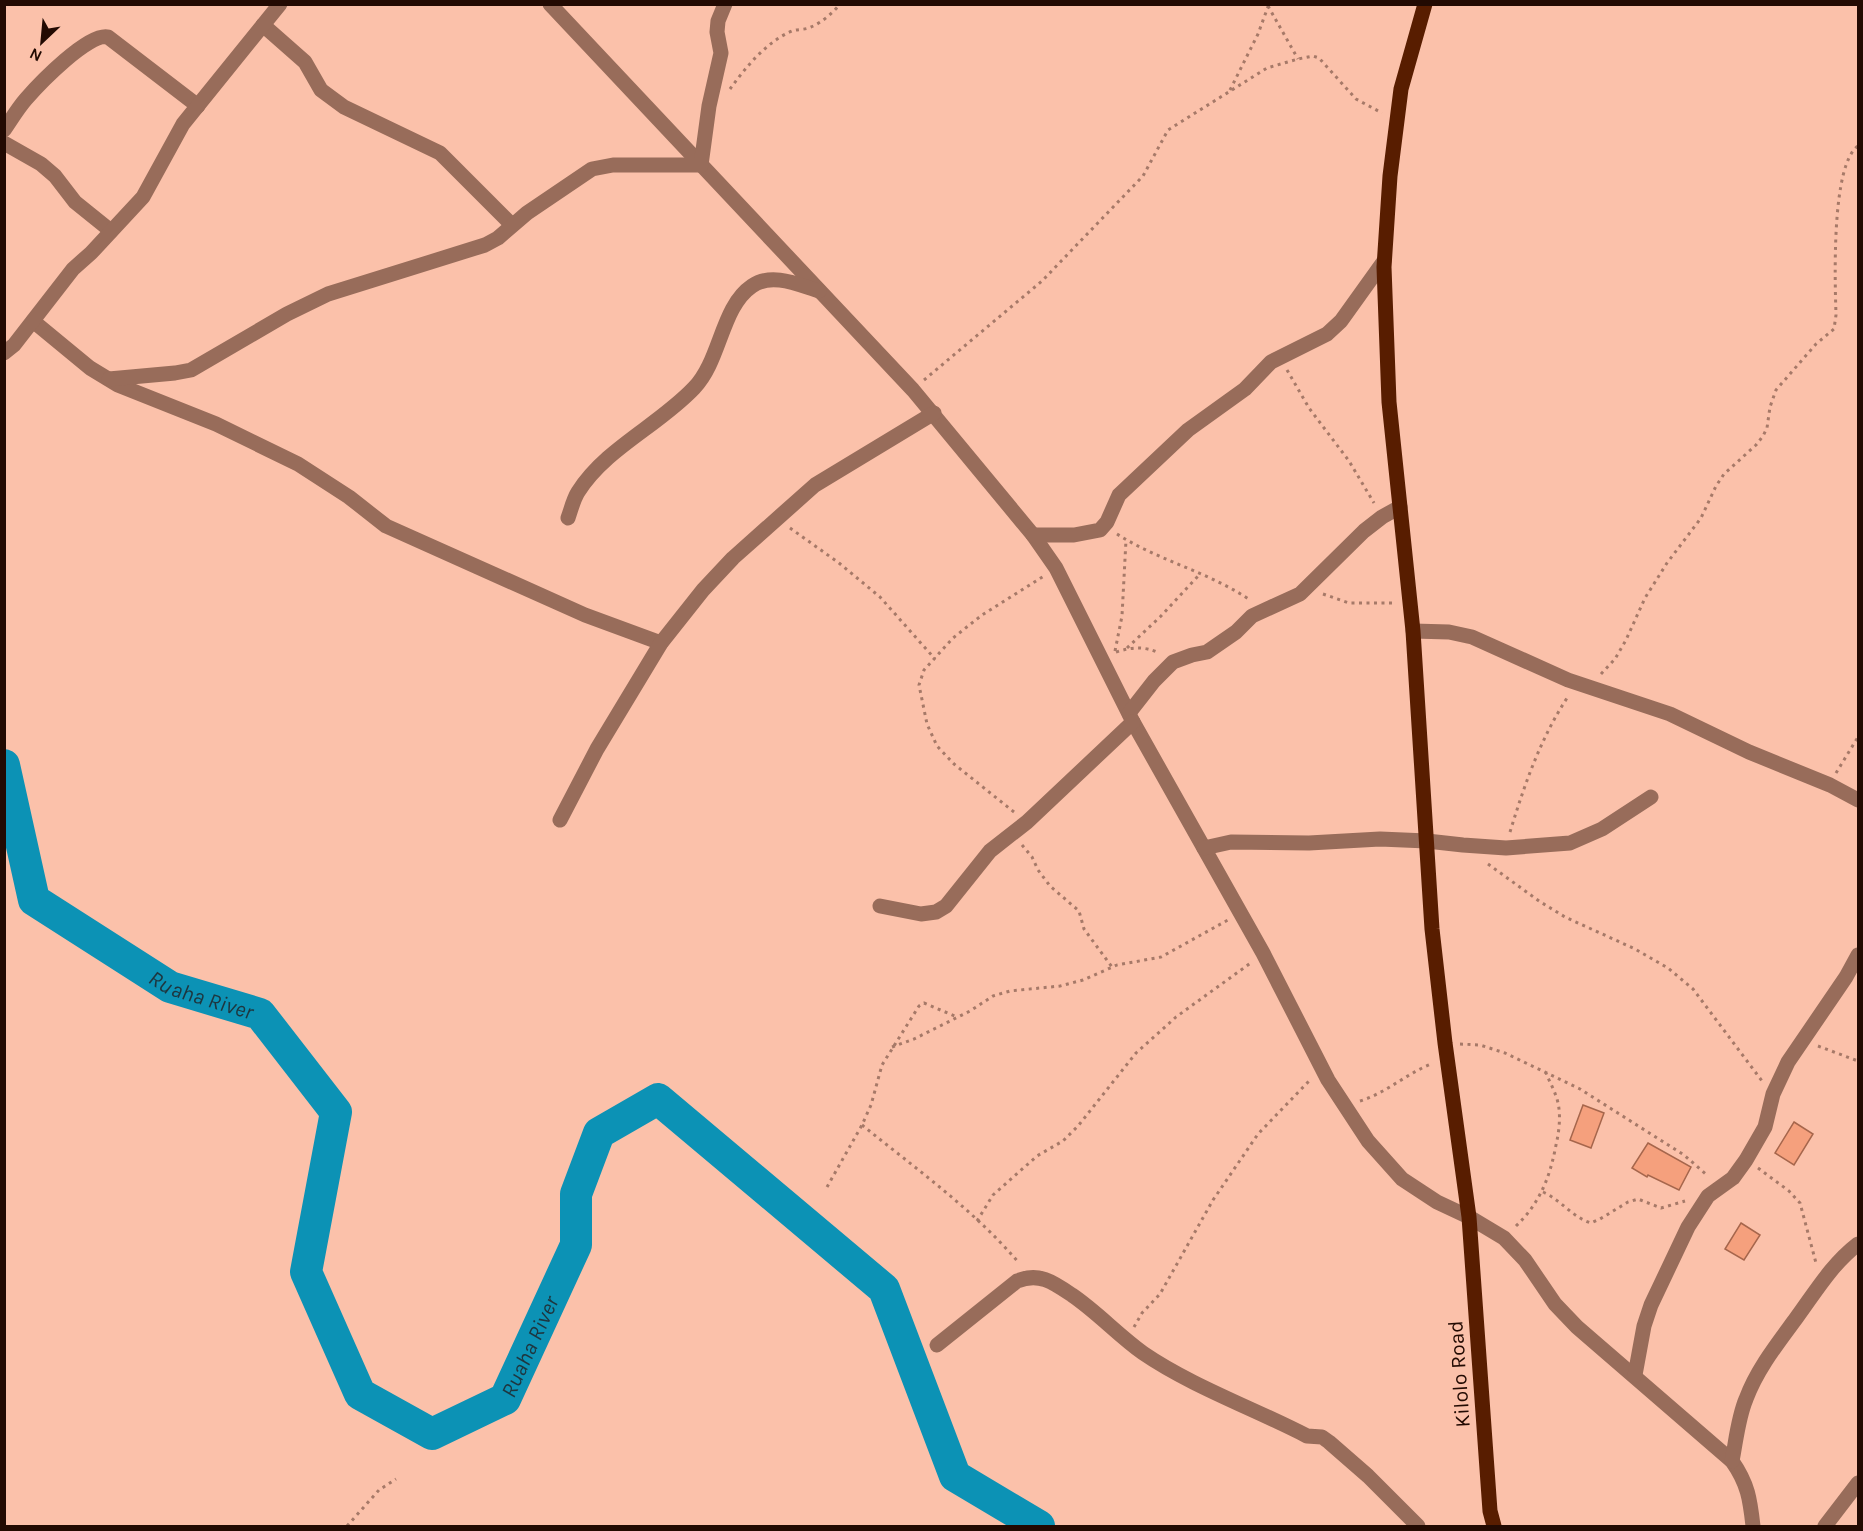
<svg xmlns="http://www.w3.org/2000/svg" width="1863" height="1531" viewBox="0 0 1863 1531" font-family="Karla,sans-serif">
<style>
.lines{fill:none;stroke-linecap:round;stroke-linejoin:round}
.river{stroke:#0c92b5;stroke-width:32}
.building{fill:#f5a07d;stroke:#a6664c;stroke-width:1.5}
.path{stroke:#a67968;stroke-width:3;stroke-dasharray:3 4.5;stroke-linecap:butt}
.minor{stroke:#986c5a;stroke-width:15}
.major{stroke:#581d00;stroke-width:15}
.labels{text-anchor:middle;stroke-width:4.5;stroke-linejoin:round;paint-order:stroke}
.street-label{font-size:21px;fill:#220a02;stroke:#fbc1aa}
.water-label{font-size:22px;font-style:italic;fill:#1e363f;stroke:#fbc1aa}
</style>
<rect width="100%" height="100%" fill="#fbc1aa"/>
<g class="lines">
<path class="river" id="s1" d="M4,765L34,900L170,987L260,1014L336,1112L306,1272L360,1394L432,1434L505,1399L576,1245V1194L599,1133L658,1099L884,1289L955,1476L1039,1526"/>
</g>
<g class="building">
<path d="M1583,1105L1604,1113L1591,1148L1570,1140Z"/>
<path d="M1794,1122L1813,1134L1794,1165L1775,1153Z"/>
<path d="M1648,1143L1691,1167L1679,1190L1648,1175L1647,1177L1632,1168Z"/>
<path d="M1741,1223L1760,1235L1744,1260L1725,1249Z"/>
</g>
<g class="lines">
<g class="path">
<path d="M1268,6L1298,59"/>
<path d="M730,89C746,67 766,42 792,31C798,29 805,30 811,27C821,23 833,13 840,4"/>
<path d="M1230,90L1258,34L1269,4"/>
<path d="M1287,370L1309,408L1349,461L1374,503"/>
<path d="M924,380L1042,281L1143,176L1168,130L1267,68L1298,59L1313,56L1319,58L1356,99L1382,113"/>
<path d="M790,528L839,563L880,597L935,659"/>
<path d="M1117,534C1159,561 1209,572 1250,600"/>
<path d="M1323,594L1349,603H1396"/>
<path d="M1127,648L1161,616L1200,574"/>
<path d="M1115,651L1122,616L1126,540"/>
<path d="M1116,652C1132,647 1144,646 1159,653"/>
<path d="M1601,674L1615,659L1626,640L1645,598L1667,563L1701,518L1716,486L1724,474L1756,445L1763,436L1767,428L1770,407L1776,390L1816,344L1834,329L1836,315C1835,281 1831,165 1858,146"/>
<path d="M1836,773L1858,737"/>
<path d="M1014,812L954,764L937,746L927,724L919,685L924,670L953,638L982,615L1044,576"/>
<path d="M1510,832C1525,783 1541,737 1569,695"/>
<path d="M1022,845L1032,857L1038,870L1050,886L1079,911L1084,929L1112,967"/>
<path d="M1488,864L1539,901L1565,917L1635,949L1668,968L1693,989L1762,1081"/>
<path d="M1460,1044L1480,1045L1505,1053L1580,1089L1684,1155L1708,1176"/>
<path d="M1818,1046L1858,1061"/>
<path d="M892,1047L914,1039L970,1011L993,996L1010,991L1060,986L1083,980L1117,965L1161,957L1228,920"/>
<path d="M1360,1101C1386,1093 1406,1074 1431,1064"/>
<path d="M862,1125C915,1168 974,1210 1019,1263"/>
<path d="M1758,1168L1789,1191L1800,1203L1816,1263"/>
<path d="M827,1187L862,1125L871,1105L882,1065L919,1006L924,1003L957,1017"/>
<path d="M1543,1192C1561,1200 1572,1217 1591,1223L1600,1219L1628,1202L1638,1199L1661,1208L1685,1201"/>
<path d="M977,1221L993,1195L1037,1156L1063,1141L1078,1126L1136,1053L1176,1017L1252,962"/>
<path d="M1516,1226C1540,1203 1550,1177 1556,1145C1559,1132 1561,1116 1558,1103C1556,1093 1550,1083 1546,1073"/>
<path d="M1134,1327L1142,1313L1160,1294L1213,1200L1258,1134L1310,1080"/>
<path d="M347,1526L379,1490L396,1479"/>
</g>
<g class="minor">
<path d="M550,4L913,390L1033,535L1056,568L1133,722L1263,953L1328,1080L1368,1141L1402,1179L1437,1202L1469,1217L1504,1238L1525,1260L1555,1304L1577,1327L1732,1461C1748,1484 1750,1499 1753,1526"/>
<path d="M263,25L305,62L321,90L344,107L440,153L512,225"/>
<path d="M4,130C11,120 18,108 26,99C39,84 89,32 108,37L198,106"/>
<path d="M4,143L41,164L55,176L75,202L111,231"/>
<path d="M33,321L90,368L118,385L216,424L298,464L349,497L386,526L585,615L661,643"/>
<path d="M4,353L14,345L73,269L91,253L143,197L183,124L280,4"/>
<path d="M109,379L175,373L191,370L287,314L328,294L485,245L498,238L527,213L592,169L613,165H701L709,106L721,53L717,32L718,21L725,4"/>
<path d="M568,518C571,510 573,500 578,492C606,448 658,426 694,388C721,360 721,307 752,286C772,272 799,285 819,291"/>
<path d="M1033,535H1074L1100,530L1107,522L1119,495L1188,430L1245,389L1271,362L1327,334L1341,321L1384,261"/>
<path d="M1413,631L1449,632L1472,637L1568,680L1670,714L1749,752L1830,785L1858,800"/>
<path d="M1129,713L1154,681L1173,662L1192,655L1207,652L1236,632L1252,616L1300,594L1364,531L1382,517L1400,507"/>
<path d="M560,820L597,749L661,643L703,590L733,558L815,485L934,413"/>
<path d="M1204,848L1231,842L1309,843L1380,839L1427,841L1463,845L1506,848L1570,843L1602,829L1651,797"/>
<path d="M880,906L921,914L936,912L946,906L990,851L1027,822L1133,722"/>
<path d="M937,1345L1017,1281C1039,1272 1053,1282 1072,1295C1097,1312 1118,1335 1143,1353C1191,1386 1255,1409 1307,1436L1322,1437L1329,1442L1368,1476L1418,1526"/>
<path d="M1635,1375L1644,1326L1651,1305L1688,1227L1708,1196L1733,1178L1746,1160L1765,1127L1773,1094L1788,1062L1846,977L1858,955"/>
<path d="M1732,1461C1736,1441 1738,1418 1746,1399C1757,1369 1778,1343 1797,1317C1816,1291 1832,1264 1858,1244"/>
<path d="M1825,1526L1858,1483"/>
</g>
<path class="major" d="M1425,4L1401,89L1390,176L1384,267L1389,402L1413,631L1432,929L1445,1043L1469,1217L1490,1511L1494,1526"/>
</g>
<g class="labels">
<g class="street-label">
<text transform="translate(1459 1374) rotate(-94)" y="7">Kilolo Road</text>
</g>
<g class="water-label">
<text dy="8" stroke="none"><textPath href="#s1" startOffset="332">Ruaha River</textPath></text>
<text dy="8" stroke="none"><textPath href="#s1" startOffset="1035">Ruaha River</textPath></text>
</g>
</g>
<rect width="1863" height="1531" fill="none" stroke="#220a02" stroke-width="12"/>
<g transform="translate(42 42) rotate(206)" stroke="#fbc1aa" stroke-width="4.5" paint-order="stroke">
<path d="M0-4.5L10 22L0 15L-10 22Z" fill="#220a02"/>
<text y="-9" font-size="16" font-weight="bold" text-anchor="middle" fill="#220a02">N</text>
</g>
</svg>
